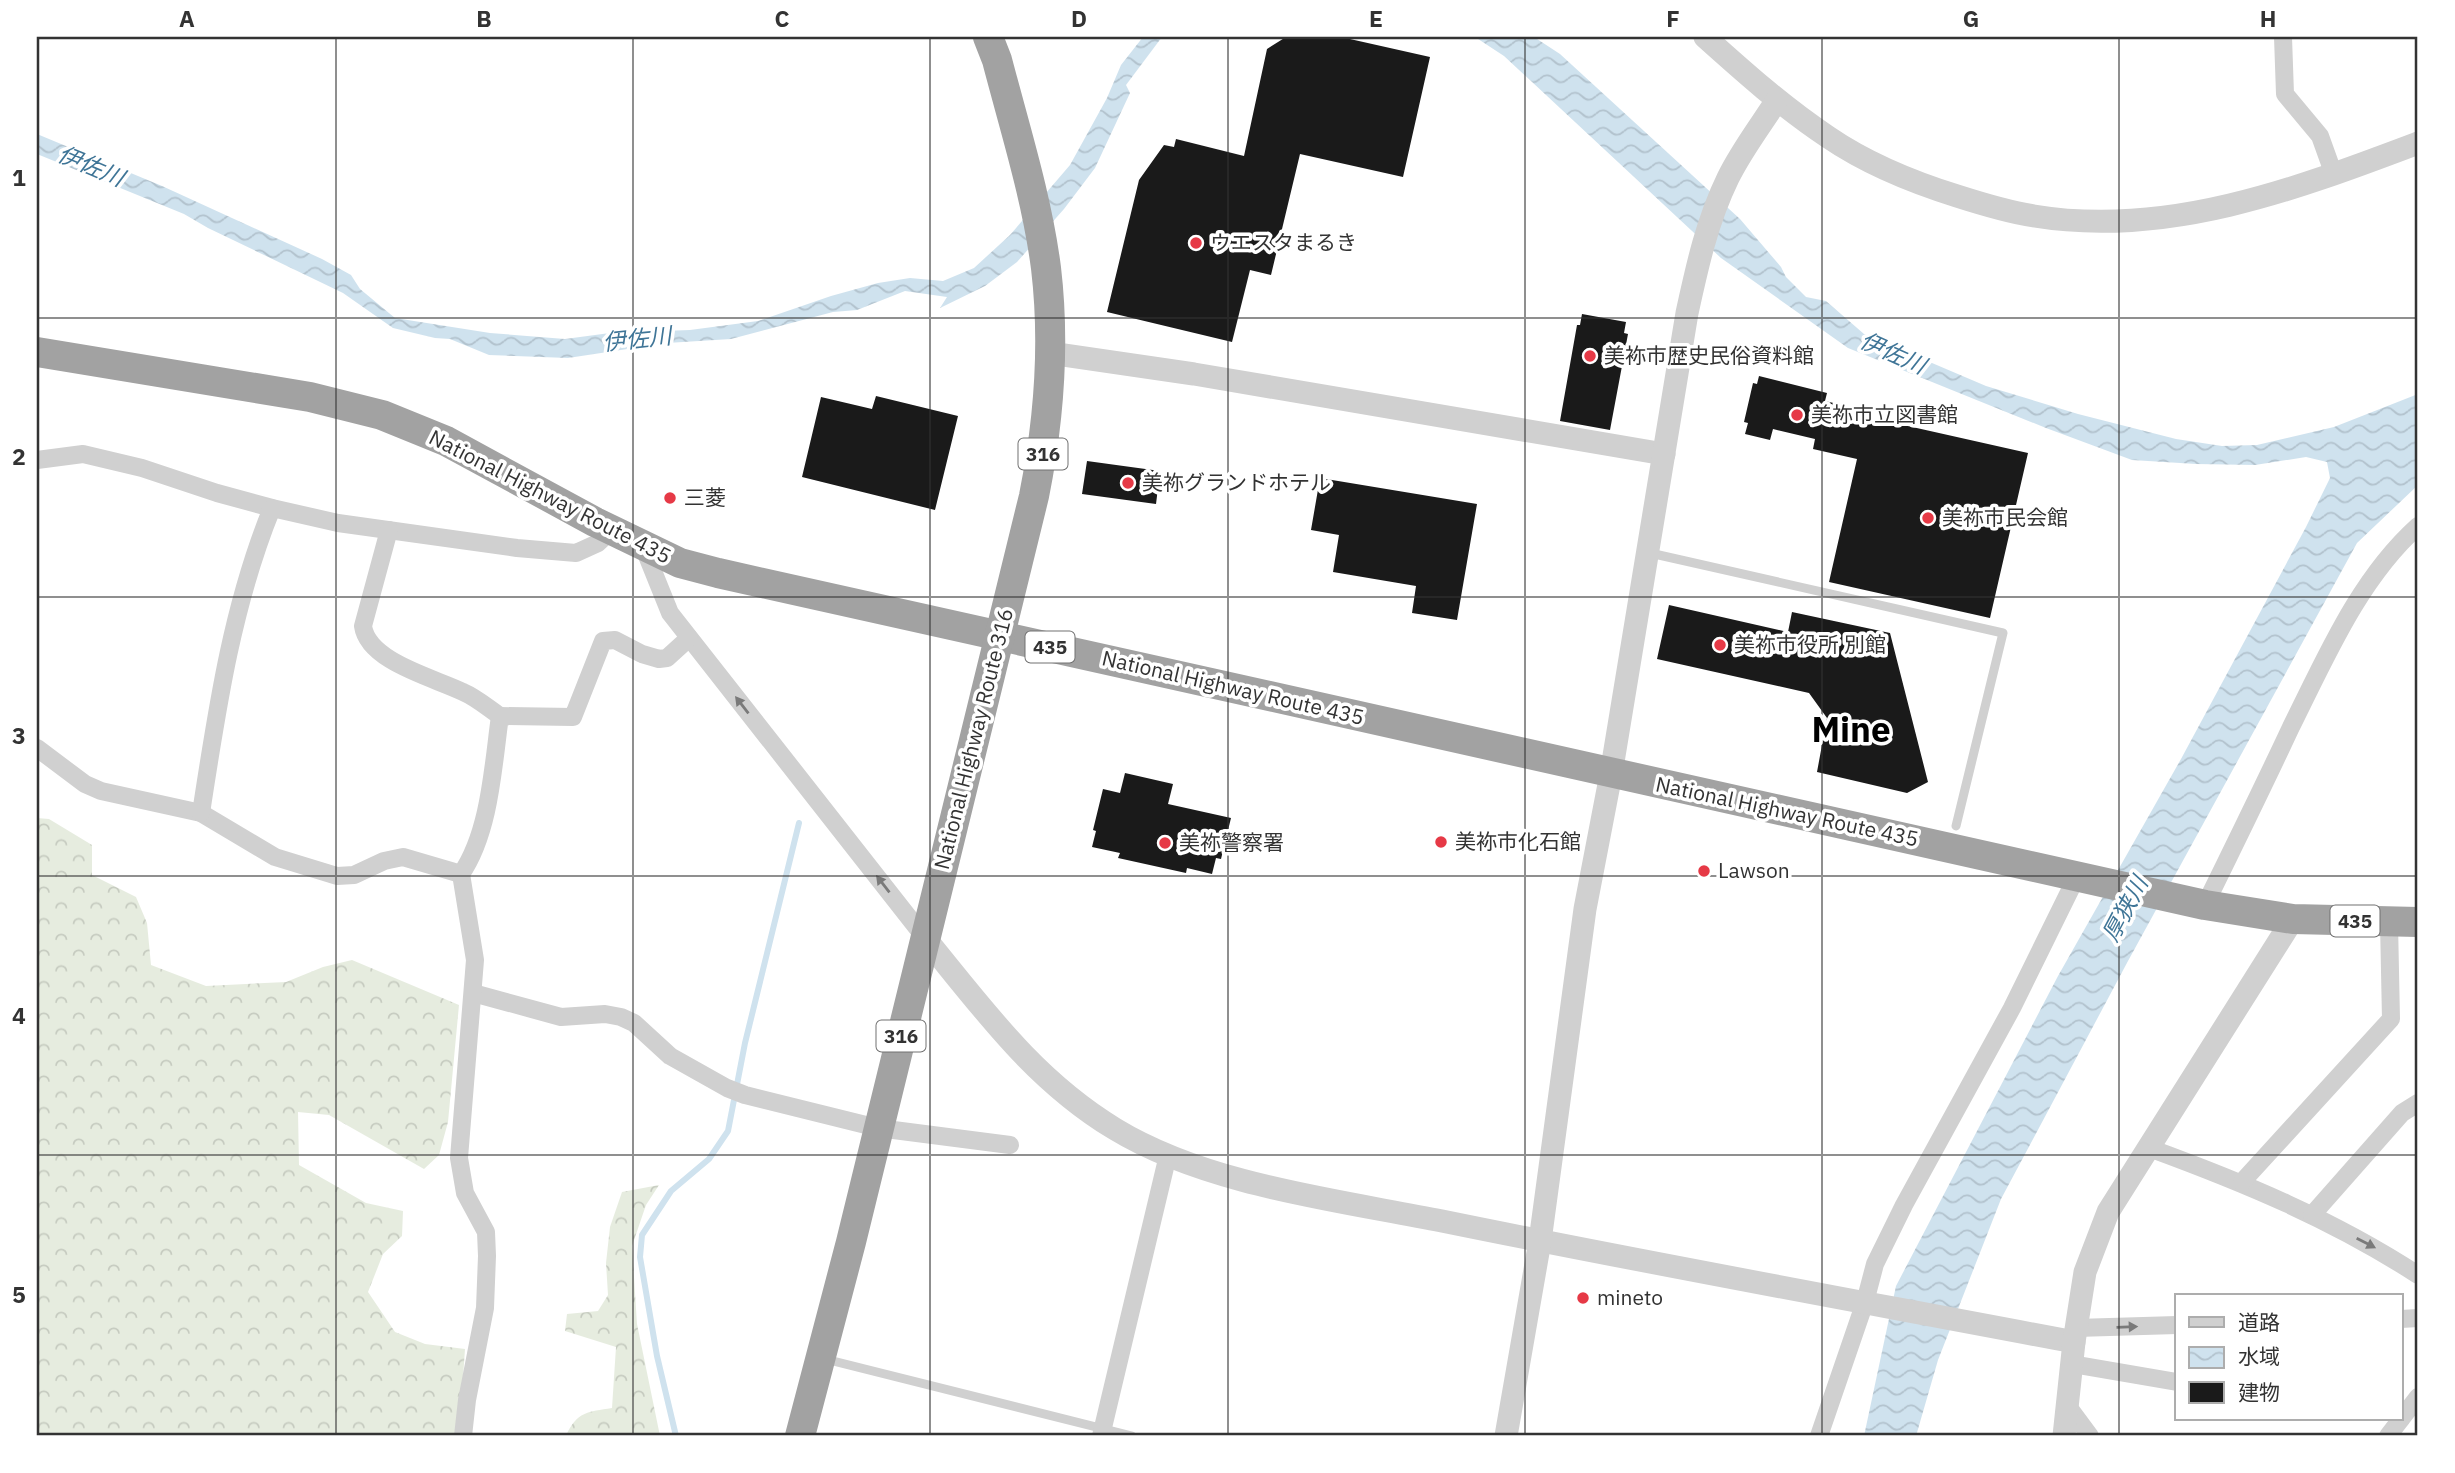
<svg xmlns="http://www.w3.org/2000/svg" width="2455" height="1473" viewBox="0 0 2455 1473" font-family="'IBM Plex Sans','Noto Sans JP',sans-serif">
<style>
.forest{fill:url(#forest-crowns)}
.water{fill:url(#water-waves)}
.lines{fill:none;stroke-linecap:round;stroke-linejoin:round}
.stream{stroke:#cfe2ee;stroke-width:6}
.building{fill:#1a1a1a}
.service{stroke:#d0d0d0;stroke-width:9}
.minor{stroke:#d0d0d0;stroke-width:18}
.tertiary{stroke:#d0d0d0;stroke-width:23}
.trunk{stroke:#a2a2a2;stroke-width:30}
.oneway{fill:#7a7a7a}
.grid{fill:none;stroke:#333;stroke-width:2;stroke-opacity:0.55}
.poi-dot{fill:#e63946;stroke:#fff;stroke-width:2.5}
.labels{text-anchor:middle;stroke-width:7;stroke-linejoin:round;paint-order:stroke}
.shield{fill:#fff;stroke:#707070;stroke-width:2}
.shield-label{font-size:19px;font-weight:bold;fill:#333}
.poi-label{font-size:21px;fill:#333;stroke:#fff;text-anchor:start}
.street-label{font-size:21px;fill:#333;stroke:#fff}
.water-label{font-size:23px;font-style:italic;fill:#3f7597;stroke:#fff}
.town-label{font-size:35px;font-weight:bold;fill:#000;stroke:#fff}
.neatline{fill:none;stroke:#333;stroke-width:2.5}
.grid-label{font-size:23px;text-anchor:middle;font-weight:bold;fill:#333}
</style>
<defs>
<pattern id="forest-crowns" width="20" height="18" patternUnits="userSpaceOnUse" patternTransform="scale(1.75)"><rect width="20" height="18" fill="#e6ecdf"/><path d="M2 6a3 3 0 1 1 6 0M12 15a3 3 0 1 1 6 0" fill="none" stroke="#c6cbc0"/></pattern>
<pattern id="water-waves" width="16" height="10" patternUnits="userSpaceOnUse" patternTransform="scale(1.75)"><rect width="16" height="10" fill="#cfe2ee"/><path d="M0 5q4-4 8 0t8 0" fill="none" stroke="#b2c2cd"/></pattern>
</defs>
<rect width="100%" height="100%" fill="#fff"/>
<g class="forest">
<path d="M37,818L49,819L92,845V875L136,897L147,923L151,965L206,986L286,982L323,967L352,960L459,1005L448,1122L439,1155L424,1169L329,1115L298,1112L299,1165L366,1203L403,1211L402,1236L383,1254L368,1292L395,1332L425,1344L465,1349L460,1421L467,1436H37Z"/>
<path d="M659,1185L646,1205L632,1246L637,1324L660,1436H566C577,1411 588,1412 612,1408L616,1347L565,1331L567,1314L598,1311L608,1295L606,1263L610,1227L622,1192Z"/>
</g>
<g class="water">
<path d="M1143,37H1162L1126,85L1130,93L1095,168L1064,209L1017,262L985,286L940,308L947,297L905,291L857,310L833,312L731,339L667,343L568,358L489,355L450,339L435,338L393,328L343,293L208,228L184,214L37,154V134L162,186L322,259L351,275L360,289L395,318L490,333L565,339L610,333L690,330L758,321L831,296L878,283L910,278L943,281L974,268L1010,235L1070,165L1107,98L1121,65Z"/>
<path d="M1475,37H1534L1560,54L1740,219L1781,267L1786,277L1806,297L1826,301L1864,334L1986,386L2078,414L2176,439L2222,446L2257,445L2334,427L2418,394V485L2357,543L2128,961L2001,1199L1938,1360L1916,1436H1864L1896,1286L2058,976L2181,759L2306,527L2330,478L2327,462L2306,457L2255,465L2196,464L2132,460L2046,428L1848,348L1721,258L1504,56Z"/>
</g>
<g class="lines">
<path class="stream" d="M676,1436L657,1356L640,1257L642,1235L671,1191L709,1159L728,1131L745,1043L799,823"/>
</g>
<g class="building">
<path d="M1286,37H1341L1430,57L1403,177L1300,154L1271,275L1250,270L1232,342L1107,312L1139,180L1164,145L1174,147L1176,139L1244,156L1267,49Z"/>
<path d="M1582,314L1626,322L1624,333L1628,334L1610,430L1560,421L1577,325H1580Z"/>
<path d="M1759,376L1827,393L1825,401L1851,407L1850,413L2028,453L1990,618L1829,582L1857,459L1813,449L1815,439L1773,429L1770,440L1745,434L1748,423L1744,422L1753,383L1757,384Z"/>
<path d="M876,396L958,416L935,510L802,477L821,397L872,409Z"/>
<path d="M1087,461L1160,471L1156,504L1082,494Z"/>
<path d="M1320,478L1477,504L1457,620L1412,613L1416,586L1333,572L1339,535L1311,530Z"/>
<path d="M1669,605L1788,632L1792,612L1890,633L1928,782L1907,793L1817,772L1827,718L1809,693L1657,659Z"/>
<path d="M1125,773L1173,784L1168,804L1231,818L1221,859L1216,858L1212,874L1187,868L1186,873L1118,858L1120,853L1092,847L1096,831L1093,830L1103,789L1120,793Z"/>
</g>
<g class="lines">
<g class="service">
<path d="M1650,553L2003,633L1956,826"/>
<path d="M825,1359L1132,1436"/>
</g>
<g class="minor">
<path d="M2283,37L2285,94L2320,136L2334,175"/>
<path d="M37,460L83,454L142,468L217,493L272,508L338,523L517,548L576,553L598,543L612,530"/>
<path d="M389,530L363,626C368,662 435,678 463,692C477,698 488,708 500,716"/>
<path d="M643,546L670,613L925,938"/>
<path d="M37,748L85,784L101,791L201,813L275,857L337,876L354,875L384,861L403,857L461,874"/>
<path d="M201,813C217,709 232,606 272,508"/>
<path d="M2205,905C2234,846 2263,787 2291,727C2326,657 2359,579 2418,526"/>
<path d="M473,993L561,1017L605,1014L621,1017L634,1023L670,1056L727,1088L745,1095L878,1128L1010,1145"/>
<path d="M2149,1148C2242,1182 2334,1220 2418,1275"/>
<path d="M2242,1182L2391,1019L2389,923"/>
<path d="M2312,1215L2402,1113L2418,1103"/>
<path d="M2401,1319L2418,1318"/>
<path d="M2076,1328L2177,1325"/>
<path d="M2072,1364L2177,1382"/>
<path d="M2067,1405L2090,1436"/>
<path d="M2401,1419L2418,1397"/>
<path d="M463,1436L467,1400L485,1308L487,1256L486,1232L465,1193L459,1158L475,960L461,874C490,832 493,766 500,716L573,717L603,641L615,640L642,654L659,659L667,658L689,638"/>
<path d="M1101,1436L1168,1155"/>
<path d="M1819,1436L1865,1302L1875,1264L1904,1205L2012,1008L2077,876"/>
<path d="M2388,1436L2401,1419"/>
</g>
<g class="tertiary">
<path d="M1705,37C1744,72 1783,107 1828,137C1866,163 1912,182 1957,196C1982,204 2008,212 2034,216C2167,238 2296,189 2418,143"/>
<path d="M1050,353L1194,374L1664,454"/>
<path d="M925,938C984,1010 1034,1080 1115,1129C1207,1185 1337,1200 1442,1221C1652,1264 1863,1302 2074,1342"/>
<path d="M1506,1436L1540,1241L1585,909L1611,774L1687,313C1697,267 1707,221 1728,178C1741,151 1761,125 1777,100"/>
<path d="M2064,1436L2074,1342L2085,1272L2108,1212L2293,919"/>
</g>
<g class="trunk">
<path d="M37,352L310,397L382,415L446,441L595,522L680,563L718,573L2205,905L2293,919L2418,922"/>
<path d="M800,1436L851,1242L1034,496C1049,421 1055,344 1046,268C1037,198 1015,129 997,60L988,37"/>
</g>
</g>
<defs><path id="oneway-solid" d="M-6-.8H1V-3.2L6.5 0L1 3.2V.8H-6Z" transform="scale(1.75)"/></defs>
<g class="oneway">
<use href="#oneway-solid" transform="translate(742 705) rotate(-128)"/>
<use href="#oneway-solid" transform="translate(883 884) rotate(-128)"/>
<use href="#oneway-solid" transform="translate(2366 1243) rotate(27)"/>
<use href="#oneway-solid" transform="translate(2127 1327) rotate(-2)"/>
</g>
<path class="grid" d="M336,37V1436M633,37V1436M930,37V1436M1228,37V1436M1525,37V1436M1822,37V1436M2119,37V1436M37,318H2418M37,597H2418M37,876H2418M37,1155H2418"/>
<g class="poi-dot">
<circle cx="1196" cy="243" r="7"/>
<circle cx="1590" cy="356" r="7"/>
<circle cx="1797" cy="415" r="7"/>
<circle cx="1128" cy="483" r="7"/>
<circle cx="670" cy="498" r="7"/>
<circle cx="1928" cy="518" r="7"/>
<circle cx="1720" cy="645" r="7"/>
<circle cx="1441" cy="842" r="7"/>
<circle cx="1165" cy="843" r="7"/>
<circle cx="1704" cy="871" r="7"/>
<circle cx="1583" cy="1298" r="7"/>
</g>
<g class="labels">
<g class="shield">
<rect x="1018.5" y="438.5" width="49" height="31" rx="5"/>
<rect x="1025.5" y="631.5" width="49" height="31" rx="5"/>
<rect x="2330.5" y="905.5" width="49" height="31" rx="5"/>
<rect x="876.5" y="1020.5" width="49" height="31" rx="5"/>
</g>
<g class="shield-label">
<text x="1043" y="461">316</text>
<text x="1050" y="654">435</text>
<text x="2355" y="928">435</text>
<text x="901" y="1043">316</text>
</g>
<g class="poi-label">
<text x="1210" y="250">ウエスタまるき</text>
<text x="1604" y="363">美袮市歴史民俗資料館</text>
<text x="1811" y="422">美祢市立図書館</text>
<text x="1142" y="490">美祢グランドホテル</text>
<text x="684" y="505">三菱</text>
<text x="1942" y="525">美祢市民会館</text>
<text x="1734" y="652">美祢市役所 別館</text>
<text x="1455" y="849">美袮市化石館</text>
<text x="1179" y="850">美祢警察署</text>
<text x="1718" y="878">Lawson</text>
<text x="1597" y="1305">mineto</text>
</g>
<g class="street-label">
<text transform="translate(550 497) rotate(27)" y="7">National Highway Route 435</text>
<text transform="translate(1233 688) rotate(13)" y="7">National Highway Route 435</text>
<text transform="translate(974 739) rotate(-76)" y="7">National Highway Route 316</text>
<text transform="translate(1787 812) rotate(12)" y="7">National Highway Route 435</text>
</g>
<g class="water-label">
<text transform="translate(91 166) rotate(23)" y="8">伊佐川</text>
<text transform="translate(637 339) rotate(-6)" y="8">伊佐川</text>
<text transform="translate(1893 353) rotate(24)" y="8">伊佐川</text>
<text transform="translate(2125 909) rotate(-62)" y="8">厚狭川</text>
</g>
<g class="town-label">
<text x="1851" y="742">Mine</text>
</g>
</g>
<rect width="2455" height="1473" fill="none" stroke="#ffffff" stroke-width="77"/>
<rect x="2175" y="1294" width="228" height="126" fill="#ffffff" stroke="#adadad" stroke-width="2"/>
<rect x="2189" y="1317" width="35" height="10" fill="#d0d0d0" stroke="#adadad" stroke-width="2"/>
<text x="2238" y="1330" font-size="21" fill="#333333">道路</text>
<rect x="2189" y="1347" width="35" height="21" fill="url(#water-waves)" stroke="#adadad" stroke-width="2"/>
<text x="2238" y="1364" font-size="21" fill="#333333">水域</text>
<rect x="2189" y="1382" width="35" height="21" fill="#1a1a1a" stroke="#adadad" stroke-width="2"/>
<text x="2238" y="1400" font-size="21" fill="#333333">建物</text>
<rect x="38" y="38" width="2378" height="1396" class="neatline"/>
<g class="grid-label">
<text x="187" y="27">A</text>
<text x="484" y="27">B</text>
<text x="782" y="27">C</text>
<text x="1079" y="27">D</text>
<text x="1376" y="27">E</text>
<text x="1673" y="27">F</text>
<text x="1971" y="27">G</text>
<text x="2268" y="27">H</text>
<text x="19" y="186">1</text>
<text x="19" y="465">2</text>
<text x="19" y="744">3</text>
<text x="19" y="1024">4</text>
<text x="19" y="1303">5</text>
</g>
</svg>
